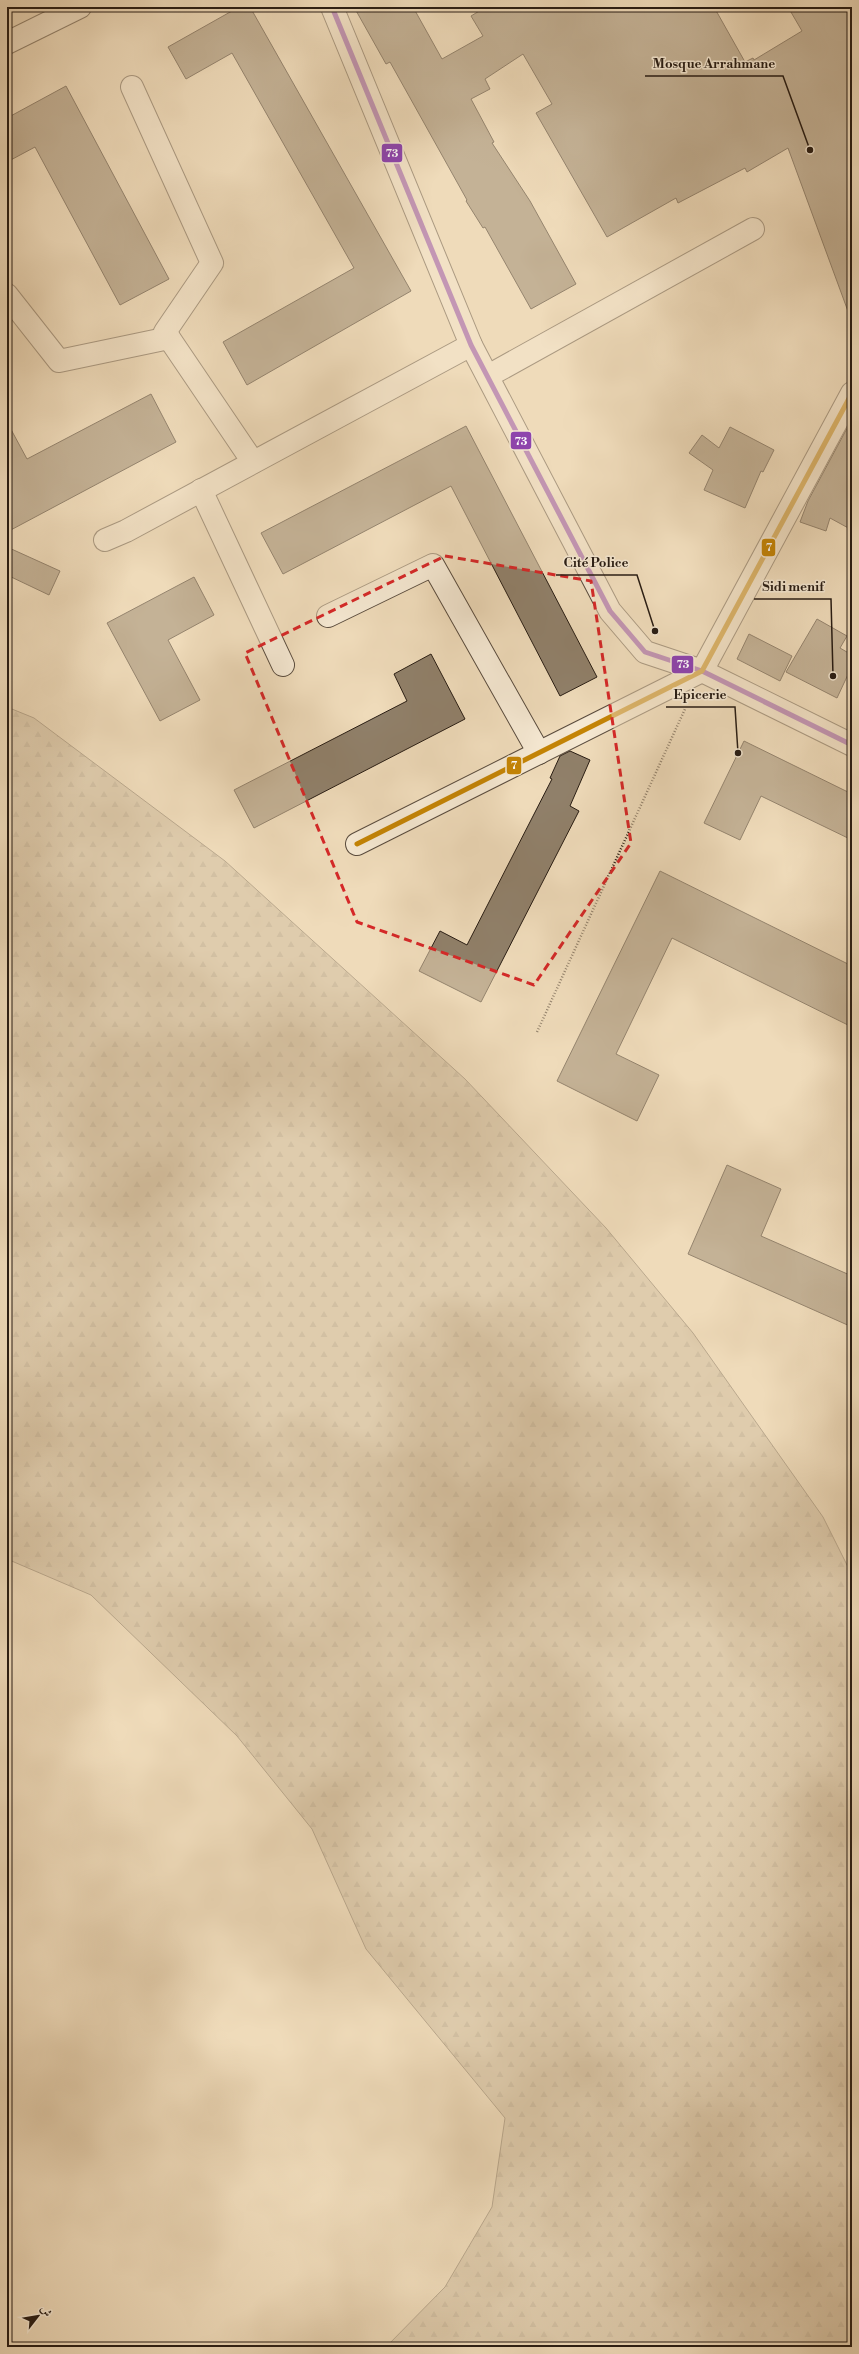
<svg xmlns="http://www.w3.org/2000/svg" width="859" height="2354" viewBox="0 0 859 2354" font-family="'Libre Bodoni',Amiri,serif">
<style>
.forest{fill:url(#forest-firs);stroke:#7b6c59}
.building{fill:#90806a;stroke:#291d14}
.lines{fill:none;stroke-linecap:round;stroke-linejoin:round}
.street-casing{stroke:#5a4c3e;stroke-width:24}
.secondary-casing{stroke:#291d14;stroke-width:24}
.path{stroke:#291d14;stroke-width:2.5;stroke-dasharray:1 2;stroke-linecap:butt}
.street{stroke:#f5e8d2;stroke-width:22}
.secondary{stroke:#f5e8d2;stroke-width:22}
.bus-1-casing{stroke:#f5e8d2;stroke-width:8}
.bus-2-casing{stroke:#f5e8d2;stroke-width:8}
.bus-1{stroke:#8e44ad;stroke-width:5}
.bus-2{stroke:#c48405;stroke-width:5}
.marked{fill:none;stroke:#d62828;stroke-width:3;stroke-dasharray:8 5;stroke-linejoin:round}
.leader{fill:none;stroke:#291d14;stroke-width:1.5}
.callout-dot{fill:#291d14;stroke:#f5e8d2;stroke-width:1.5}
.callout-label{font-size:13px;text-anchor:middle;font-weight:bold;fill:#291d14;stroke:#f5e8d2;stroke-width:3;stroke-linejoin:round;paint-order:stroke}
.line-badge{stroke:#f5e8d2;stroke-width:1.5}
.badge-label{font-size:11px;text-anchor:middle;font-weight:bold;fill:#fff}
</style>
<defs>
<pattern id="forest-firs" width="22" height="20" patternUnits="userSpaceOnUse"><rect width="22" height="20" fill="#cdbb9e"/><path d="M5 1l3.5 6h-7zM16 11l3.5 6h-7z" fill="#b0a087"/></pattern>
</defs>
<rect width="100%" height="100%" fill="#efdbba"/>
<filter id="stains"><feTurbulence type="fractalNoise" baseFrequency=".005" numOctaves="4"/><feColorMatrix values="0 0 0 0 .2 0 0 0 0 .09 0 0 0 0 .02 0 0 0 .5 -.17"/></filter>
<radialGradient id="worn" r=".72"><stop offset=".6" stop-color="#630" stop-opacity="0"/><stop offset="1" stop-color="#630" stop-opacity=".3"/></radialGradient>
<path class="forest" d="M7,707L34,718L225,861L465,1079L606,1228L693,1333L823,1517L852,1575V2347H386L445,2287L492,2207L505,2118L366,1949L312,1829L237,1736L91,1595L7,1559Z"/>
<g class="building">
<path d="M239,7H250L411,291L247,385L223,342L354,268L232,53L186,79L168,47Z"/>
<path d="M354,7H413L442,59L483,36L471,16L486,7H714L745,62L753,58L754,60L802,31L788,7H844L852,20V313L849,314L788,148L747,172L745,168L678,203L676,198L607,237L536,113L552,104L523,54L485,79L490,89L471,99L494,142L492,143L530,201L576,284L531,309L485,227L483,228L466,201L467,200L390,62L386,64Z"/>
<path d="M66,86L169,279L120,305L35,147L7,162V118Z"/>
<path d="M151,394L176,442L7,532V422L27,459Z"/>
<path d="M852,419V530L830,518L826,531L800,522L808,501Z"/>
<path d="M466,426L597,677L560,696L451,486L283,574L261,533Z"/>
<path d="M730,427L774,450L763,472L761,471L745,508L704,490L713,470L689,453L702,435L719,448Z"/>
<path d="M7,547L60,571L49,595L7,575Z"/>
<path d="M194,577L214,615L168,640L200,700L160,721L107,623Z"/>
<path d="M817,619L847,636L840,648L852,655V666L837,698L786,672Z"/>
<path d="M749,634L792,656L780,681L737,659Z"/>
<path d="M431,654L465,719L254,828L234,790L407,701L394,674Z"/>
<path d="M744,741L852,794V840L761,796L740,840L704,823Z"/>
<path d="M570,751L590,760L570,806L579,811L481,1002L419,971L440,931L467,945L552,779L550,778L560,756Z"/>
<path d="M660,871L852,966V1027L672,938L616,1054L659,1075L637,1121L557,1081Z"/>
<path d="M727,1165L781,1189L761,1236L852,1276V1327L688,1254Z"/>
</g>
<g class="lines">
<g class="street-casing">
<g id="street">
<path d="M332,7L471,345L610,611L645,652L702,671L852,745"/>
<path d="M132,87L212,263L165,332L253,462"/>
<path d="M7,295L59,361L169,338"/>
<path d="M488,376L753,229"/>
<path d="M201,490L283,665"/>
<path d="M105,540L126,531L471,345"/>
<path d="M328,616L433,565L539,753"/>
<path d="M357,844L702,671L852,393"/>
</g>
</g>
<g class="secondary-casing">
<path id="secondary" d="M7,43L80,7"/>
</g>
<path class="path" d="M537,1032L685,709"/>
<use href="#street" class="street"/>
<use href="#secondary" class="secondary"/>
<g class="bus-1-casing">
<path id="bus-1" d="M332,7L471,345L610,611L645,652L702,671L852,745"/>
</g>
<g class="bus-2-casing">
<path id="bus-2" d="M357,844L702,671L852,393"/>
</g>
<use href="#bus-1" class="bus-1"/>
<use href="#bus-2" class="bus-2"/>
</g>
<path d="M0 0H859V2354H0ZM445,556L591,581L631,843L534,985L357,922L245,653Z" fill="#efdbba" fill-opacity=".55" fill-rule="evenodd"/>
<path class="marked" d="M445,556L591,581L631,843L534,985L357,922L245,653Z"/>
<path class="leader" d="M810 150L783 76H645M655 631L637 575H556M833 676L831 599H754M738 753L735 707H666"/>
<g class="callout-dot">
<circle cx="810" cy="150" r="4"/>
<circle cx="655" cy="631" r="4"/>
<circle cx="833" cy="676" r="4"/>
<circle cx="738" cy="753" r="4"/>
</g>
<g class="callout-label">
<text x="714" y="68">Mosque Arrahmane</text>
<text x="596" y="567">Cité Police</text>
<text x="793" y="591">Sidi menif</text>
<text x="700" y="699">Epicerie</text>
</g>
<g class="line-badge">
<rect x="381" y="143" width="22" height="20" rx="4" fill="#8e44ad"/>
<rect x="510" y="431" width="22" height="19" rx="4" fill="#8e44ad"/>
<rect x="761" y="538" width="15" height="19" rx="4" fill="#c48405"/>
<rect x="671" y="655" width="23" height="19" rx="4" fill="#8e44ad"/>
<rect x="506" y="756" width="16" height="19" rx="4" fill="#c48405"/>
</g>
<g class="badge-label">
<text x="392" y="157">73</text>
<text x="521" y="445">73</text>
<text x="769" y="551">7</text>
<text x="683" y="668">73</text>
<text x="514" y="769">7</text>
</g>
<rect width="859" height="2354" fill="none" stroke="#efdbba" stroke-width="24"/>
<rect x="8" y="8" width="843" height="2338" fill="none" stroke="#291d14" stroke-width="2"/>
<rect x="12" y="12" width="835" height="2330" fill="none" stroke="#291d14"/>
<g transform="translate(38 2316) rotate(59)" stroke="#f5e8d2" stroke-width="3" paint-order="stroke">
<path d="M0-3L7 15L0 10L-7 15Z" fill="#291d14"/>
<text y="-6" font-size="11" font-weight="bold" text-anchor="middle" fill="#291d14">ش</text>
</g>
<rect width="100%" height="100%" filter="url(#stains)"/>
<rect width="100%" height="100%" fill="url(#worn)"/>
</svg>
